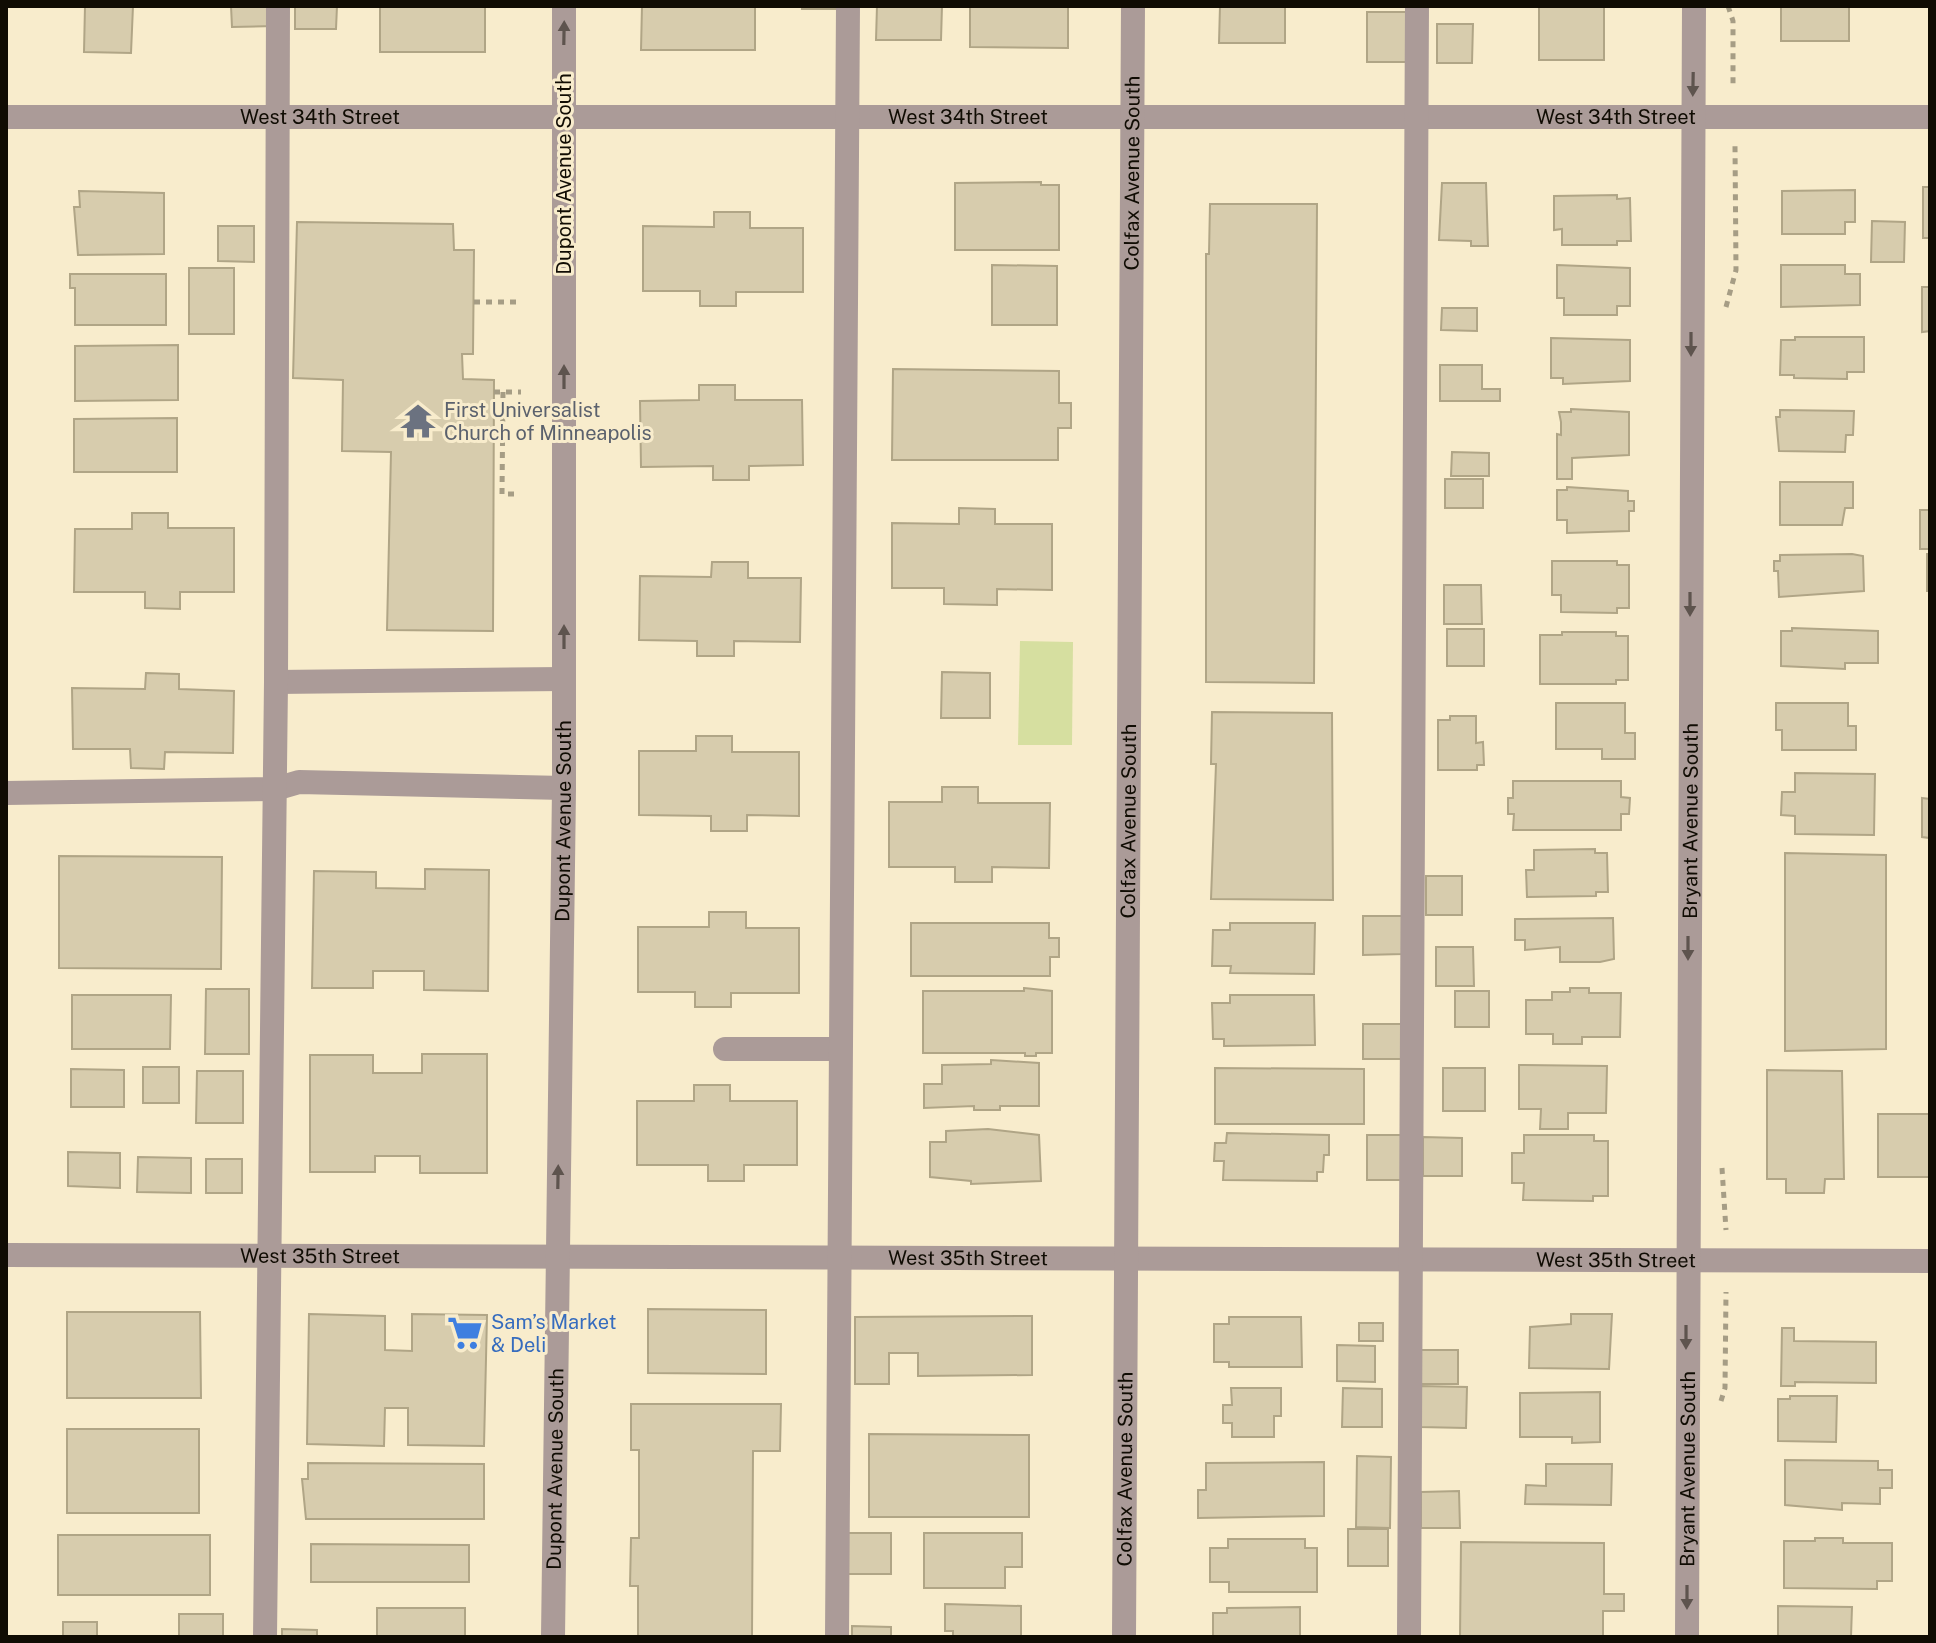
<svg xmlns="http://www.w3.org/2000/svg" width="1936" height="1643" viewBox="0 0 1936 1643" font-family="'Public Sans',sans-serif">
<style>
.green{fill:#d6dfa0}
.building{fill:#d7ccad;stroke:#b0a586;stroke-width:2}
.lines{fill:none;stroke-linecap:round;stroke-linejoin:round}
.path{stroke:#a69d85;stroke-width:5;stroke-dasharray:6 6;stroke-linecap:butt}
.minor{stroke:#ab9b98;stroke-width:24}
.oneway{fill:#5e544e}
.labels{text-anchor:middle;stroke-width:6;stroke-linejoin:round;paint-order:stroke}
.street-label{font-size:20px;fill:#100c03;stroke:#f8eccc}
.worship-label{font-size:20px;fill:#5b616d;stroke:#f8eccc;text-anchor:start}
.shop-label{font-size:20px;fill:#366cbe;stroke:#f8eccc;text-anchor:start}
</style>
<rect width="100%" height="100%" fill="#f8eccc"/>
<path class="green" d="M1020,641L1073,642L1072,745H1018Z"/>
<g class="building">
<path d="M85,6H133L131,53L84,52Z"/>
<path d="M231,6H274V26L232,27Z"/>
<path d="M295,6H337L336,29H295Z"/>
<rect x="380" y="6" width="105" height="46"/>
<path d="M642,6H755V50H641Z"/>
<rect x="802" y="6" width="41" height="3"/>
<path d="M877,6H942L941,40H876Z"/>
<path d="M970,6H1068V48L970,47Z"/>
<path d="M1220,6H1285V43H1219Z"/>
<rect x="1539" y="6" width="65" height="54"/>
<rect x="1781" y="6" width="68" height="35"/>
<rect x="1367" y="12" width="47" height="50"/>
<path d="M1437,24H1473L1472,63H1437Z"/>
<path d="M1041,182V185H1059V250H955V183Z"/>
<path d="M1442,183H1486L1488,246H1471V241L1439,240Z"/>
<rect x="1923" y="187" width="7" height="51"/>
<path d="M1855,190V222H1845V234H1782V191Z"/>
<path d="M79,191L164,193V254L78,255L74,207H80Z"/>
<path d="M1617,195V199L1630,198L1631,241H1617V245H1562V229L1554,230V196Z"/>
<path d="M1210,204H1317L1314,683L1206,682V254H1209Z"/>
<path d="M714,212H750V228H803V292H736V306H700V291H643V226L714,227Z"/>
<path d="M1872,221L1905,222L1904,262H1871Z"/>
<path d="M297,222L453,224L454,250H474L473,354H462L463,379L494,380L493,631L387,630L391,452L342,451L343,380L293,378Z"/>
<path d="M218,226H254V262L218,261Z"/>
<path d="M992,265L1057,266V325H992Z"/>
<path d="M1557,265L1630,268V306H1617V315H1564V298H1557Z"/>
<path d="M1781,265H1845V274H1860V305L1781,307Z"/>
<rect x="189" y="268" width="45" height="66"/>
<path d="M70,274H166V325H75V288H70Z"/>
<path d="M1922,287H1930V331L1922,332Z"/>
<path d="M1442,308H1477V331L1441,330Z"/>
<path d="M1795,337H1864V372H1847V379L1794,378V375H1780L1781,340H1795Z"/>
<path d="M1551,338L1630,340V381L1563,384V378H1551Z"/>
<path d="M178,345V400L75,401V346Z"/>
<path d="M1440,365H1482V389H1500V401H1440Z"/>
<path d="M893,369L1059,371V403H1071V428H1058V460H892Z"/>
<path d="M699,385H735V400H802L803,465L749,466V480H713V466L641,467L640,401L699,400Z"/>
<path d="M1571,409L1629,412V455L1572,458V479H1557V434L1561,435V422L1559,412H1571Z"/>
<path d="M1780,410L1854,411L1853,435H1846L1845,452L1779,451L1776,417H1780Z"/>
<path d="M177,418V472H74V419Z"/>
<path d="M1452,452L1489,453V476H1451Z"/>
<rect x="1445" y="479" width="38" height="29"/>
<path d="M1780,482H1853V508H1845L1842,525H1780Z"/>
<path d="M1567,487L1628,491V501H1634V511H1629V531L1567,533V520H1557V490H1567Z"/>
<path d="M959,508L995,509V524H1052V590L997,589V605L944,604V588H892V523L959,524Z"/>
<rect x="1920" y="510" width="10" height="39"/>
<path d="M132,513H168V528H234V592H180V609L145,608V592H74L75,529H132Z"/>
<path d="M1852,554L1863,556L1864,591L1779,597L1778,571H1774V561H1780V555Z"/>
<rect x="1927" y="554" width="3" height="37"/>
<path d="M1552,561H1617V565H1629V608H1617V613L1561,612V595H1552Z"/>
<path d="M712,562H748V578H801L800,642L734,641V656H697V641L639,640L640,576L711,577Z"/>
<path d="M1444,585H1481L1482,624H1444Z"/>
<path d="M1792,628L1878,631V663H1845V669L1781,666V631H1792Z"/>
<rect x="1447" y="629" width="37" height="37"/>
<path d="M1562,632H1616V636H1628V680H1616V684H1540V635H1562Z"/>
<path d="M942,672L990,673V718H941Z"/>
<path d="M146,673L179,674V689L234,691L233,753L165,752L164,769L131,768L130,749H73L72,688L145,689Z"/>
<path d="M1556,703H1625V733H1635V759H1602V749H1556Z"/>
<path d="M1776,703H1848V726H1856V750H1782V730H1776Z"/>
<path d="M1212,712L1332,713L1333,900L1211,899L1216,764H1211Z"/>
<path d="M1450,716H1476V743L1483,742L1484,765H1477V770H1438V720H1450Z"/>
<path d="M696,736H732V752H799V816L747,815V831H711V816L639,815V751H696Z"/>
<path d="M1795,773L1875,774L1874,835L1795,834V816L1781,815L1782,792H1795Z"/>
<path d="M1513,781H1621V797L1630,798L1629,814H1621V830H1513L1514,814H1508V798H1513Z"/>
<path d="M942,787H978V803H1050L1049,868L992,867V882H955V867H889V802H942Z"/>
<path d="M1922,798L1930,799V838L1922,837Z"/>
<path d="M1595,849V853H1607L1608,892H1596V896L1527,897L1526,870H1534V850Z"/>
<path d="M1785,853L1886,855V1049L1785,1051Z"/>
<path d="M59,856L222,857L221,969L59,968Z"/>
<path d="M425,869L489,870L488,991L424,990V971H373V988H312L314,871L376,872V888L425,889Z"/>
<rect x="1426" y="876" width="36" height="39"/>
<path d="M709,912H746V928H799V993H731V1007H695V992H638V927H709Z"/>
<path d="M1363,916H1402L1403,954L1363,955Z"/>
<path d="M1613,918L1614,959L1600,962H1560V947L1525,950V940H1515V919Z"/>
<path d="M911,923H1049V938H1059V957H1050V976H911Z"/>
<path d="M1230,923H1315L1314,974L1230,973L1231,966H1212L1213,930H1230Z"/>
<path d="M1436,947H1473L1474,986H1436Z"/>
<path d="M1024,988L1052,991V1053H1036V1056H1025V1053H923V991H1024Z"/>
<path d="M1570,988H1589V993H1621L1620,1037H1582V1044H1553V1034H1526V1000H1552V992H1570Z"/>
<path d="M206,989H249V1054H205Z"/>
<rect x="1455" y="991" width="34" height="36"/>
<path d="M72,995H171L170,1049H72Z"/>
<path d="M1230,995H1314L1315,1045L1224,1046V1039H1213L1212,1003H1230Z"/>
<path d="M1363,1024H1403L1402,1059H1363Z"/>
<path d="M422,1054H487V1173H420V1156H375V1172H310V1055H373V1073H422Z"/>
<path d="M991,1060L1039,1063V1106H1000V1110H974V1106L924,1108V1084H942V1065L991,1064Z"/>
<path d="M1519,1065L1607,1066L1606,1113H1568V1129H1540L1541,1109H1519Z"/>
<rect x="143" y="1067" width="36" height="36"/>
<path d="M1215,1068L1364,1069V1124H1215Z"/>
<rect x="1443" y="1068" width="42" height="43"/>
<path d="M71,1069L124,1070V1107H71Z"/>
<path d="M1767,1070L1842,1071L1844,1179H1825L1824,1193H1786V1179H1767Z"/>
<path d="M197,1071H243V1123H196Z"/>
<path d="M694,1085H730V1101H797V1165H744V1181H708V1165H637V1101H694Z"/>
<rect x="1878" y="1114" width="52" height="63"/>
<path d="M988,1129L1039,1135L1041,1181L971,1184V1181L930,1177V1142H946V1131Z"/>
<path d="M1227,1133L1329,1135V1155H1324L1323,1172H1317V1181L1223,1180L1224,1161H1214L1215,1143H1226Z"/>
<rect x="1367" y="1135" width="37" height="45"/>
<path d="M1524,1135H1594V1141H1608V1196H1593V1201L1523,1200L1524,1183H1512V1153H1524Z"/>
<path d="M1423,1137L1462,1138V1176H1423Z"/>
<path d="M68,1152L120,1153V1188L68,1186Z"/>
<path d="M138,1157L191,1158V1193L137,1192Z"/>
<rect x="206" y="1159" width="36" height="34"/>
<path d="M648,1309L766,1310V1374L648,1373Z"/>
<path d="M67,1312H200L201,1398H67Z"/>
<path d="M309,1314L385,1316V1350L412,1351V1314L487,1315L484,1446L408,1445V1408H385L384,1446L307,1444Z"/>
<path d="M1571,1314H1612L1609,1369L1529,1368L1530,1327L1571,1324Z"/>
<path d="M1032,1316V1375L918,1376V1353H889V1384H855V1317Z"/>
<path d="M1229,1317H1301L1302,1367H1229V1362H1214V1324H1229Z"/>
<rect x="1359" y="1323" width="24" height="18"/>
<path d="M1782,1328H1794V1341L1876,1342V1383L1795,1382V1386H1781Z"/>
<path d="M1337,1345L1375,1346V1382L1337,1381Z"/>
<rect x="1421" y="1350" width="37" height="34"/>
<path d="M1420,1386L1467,1387L1466,1428L1420,1427Z"/>
<path d="M1231,1388H1281V1416H1274V1437H1232V1423H1223V1405H1232Z"/>
<path d="M1343,1388L1382,1389V1427H1342Z"/>
<path d="M1600,1392V1442L1572,1443V1437H1520V1393Z"/>
<path d="M1790,1396H1837L1836,1442L1778,1441V1399H1790Z"/>
<path d="M631,1404H781L780,1451H753L752,1637H638V1586H630L631,1538H639V1450H631Z"/>
<rect x="67" y="1429" width="132" height="84"/>
<path d="M869,1434L1029,1435V1517H869Z"/>
<path d="M1357,1456L1391,1457L1390,1528L1356,1527Z"/>
<path d="M1785,1460L1878,1461V1470H1892V1488H1880V1504L1842,1503V1510L1785,1505Z"/>
<path d="M1324,1462V1516L1198,1518V1490H1206V1463Z"/>
<path d="M308,1463L484,1464V1519H306L302,1479H308Z"/>
<path d="M1546,1464H1612L1611,1505L1525,1504L1526,1485L1546,1486Z"/>
<path d="M1459,1491L1460,1528H1421V1492Z"/>
<rect x="1348" y="1529" width="40" height="37"/>
<rect x="848" y="1533" width="43" height="41"/>
<path d="M924,1533H1022V1567H1005V1588H924Z"/>
<rect x="58" y="1535" width="152" height="60"/>
<path d="M1815,1538H1843V1543H1892V1581H1877V1589L1784,1588V1541H1815Z"/>
<path d="M1228,1539H1305V1548H1317V1592H1229V1582H1210V1548H1228Z"/>
<path d="M1461,1542L1604,1543V1594H1624V1611H1603V1637H1460Z"/>
<path d="M311,1544L469,1545V1582H311Z"/>
<path d="M945,1604L1021,1606V1637H953V1631H945Z"/>
<path d="M1778,1606L1852,1607L1851,1637H1778Z"/>
<path d="M1300,1607V1637H1213V1613H1227V1608Z"/>
<rect x="377" y="1608" width="88" height="29"/>
<rect x="179" y="1614" width="44" height="23"/>
<rect x="63" y="1622" width="34" height="15"/>
<path d="M852,1626L891,1627V1637H852Z"/>
<path d="M282,1629L317,1630V1637H282Z"/>
</g>
<g class="lines">
<g class="path">
<path d="M1728,6L1733,21V88"/>
<path d="M474,302H522"/>
<path d="M1726,307L1736,270L1735,146"/>
<path d="M494,392H521"/>
<path d="M503,392L502,494H520"/>
<path d="M1722,1168L1726,1230"/>
<path d="M1721,1401L1725,1388L1726,1292"/>
</g>
<g class="minor">
<path id="s1" d="M6,117H1930"/>
<path d="M276,682L564,679"/>
<path d="M6,793L275,789L299,782L564,788"/>
<path d="M725,1049H840"/>
<path id="s2" d="M6,1255L1930,1261"/>
<path d="M265,1637L276,682L278,6"/>
<path id="s3" d="M553,1637L564,788V6"/>
<path d="M837,1637L848,6"/>
<path id="s4" d="M1124,1637L1133,6"/>
<path d="M1409,1637L1417,6"/>
<path id="s5" d="M1687,1637L1694,6"/>
</g>
</g>
<defs><path id="oneway-solid" d="M-6-.8H1V-3.2L6.5 0L1 3.2V.8H-6Z" transform="scale(2)"/></defs>
<g class="oneway">
<use href="#oneway-solid" transform="translate(564 33) rotate(-89)"/>
<use href="#oneway-solid" transform="translate(1693 84) rotate(91)"/>
<use href="#oneway-solid" transform="translate(1691 344) rotate(90)"/>
<use href="#oneway-solid" transform="translate(564 377) rotate(-90)"/>
<use href="#oneway-solid" transform="translate(1690 604) rotate(90)"/>
<use href="#oneway-solid" transform="translate(564 637) rotate(-90)"/>
<use href="#oneway-solid" transform="translate(1688 948) rotate(90)"/>
<use href="#oneway-solid" transform="translate(558 1177) rotate(-89)"/>
<use href="#oneway-solid" transform="translate(1686 1337) rotate(90)"/>
<use href="#oneway-solid" transform="translate(1687 1597) rotate(90)"/>
</g>
<defs>
<g id="temple-bare" transform="scale(2.76)"><path d="M0-6L5-2H3V0L6.5 2.5H4V6H1.5V3h-3V6H-4V2.5H-6.5L-3 0V-2H-5Z" fill="#6b7280" stroke="#f8eccc" stroke-width="2.5" paint-order="stroke"/></g>
<g id="supermarket-bare" transform="scale(2.76)"><path d="M-6-5.5h2.5l.6 2H6L4.5 2H-2.5L-4.4-4H-6ZM-1.5 3.2a1.3 1.3 0 1 0 .1 0ZM3 3.2a1.3 1.3 0 1 0 .1 0Z" fill="#3f7fe0" stroke="#f8eccc" stroke-width="2.5" paint-order="stroke"/></g>
</defs>
<g fill-rule="evenodd">
<use href="#temple-bare" x="418" y="421"/>
<use href="#supermarket-bare" x="465" y="1333"/>
</g>
<g class="labels">
<g class="street-label">
<text dy="7" stroke="none"><textPath href="#s1" startOffset="314">West 34th Street</textPath></text>
<text dy="7" stroke="none"><textPath href="#s1" startOffset="962">West 34th Street</textPath></text>
<text dy="7" stroke="none"><textPath href="#s1" startOffset="1610">West 34th Street</textPath></text>
<text transform="translate(564 174) rotate(-90)" y="7">Dupont Avenue South</text>
<text dy="7" stroke="none"><textPath href="#s4" startOffset="1464">Colfax Avenue South</textPath></text>
<text dy="7" stroke="none"><textPath href="#s4" startOffset="816">Colfax Avenue South</textPath></text>
<text dy="7" stroke="none"><textPath href="#s5" startOffset="816">Bryant Avenue South</textPath></text>
<text dy="7" stroke="none"><textPath href="#s3" startOffset="816">Dupont Avenue South</textPath></text>
<text dy="7" stroke="none"><textPath href="#s2" startOffset="314">West 35th Street</textPath></text>
<text dy="7" stroke="none"><textPath href="#s2" startOffset="962">West 35th Street</textPath></text>
<text dy="7" stroke="none"><textPath href="#s2" startOffset="1610">West 35th Street</textPath></text>
<text dy="7" stroke="none"><textPath href="#s3" startOffset="168">Dupont Avenue South</textPath></text>
<text dy="7" stroke="none"><textPath href="#s4" startOffset="168">Colfax Avenue South</textPath></text>
<text dy="7" stroke="none"><textPath href="#s5" startOffset="168">Bryant Avenue South</textPath></text>
</g>
<g class="worship-label">
<text x="444" y="417">First Universalist<tspan x="444" dy="23">Church of Minneapolis</tspan></text>
</g>
<g class="shop-label">
<text x="491" y="1329">Sam’s Market<tspan x="491" dy="23">&amp; Deli</tspan></text>
</g>
</g>
<rect width="1936" height="1643" fill="none" stroke="#100c03" stroke-width="16"/>
</svg>
